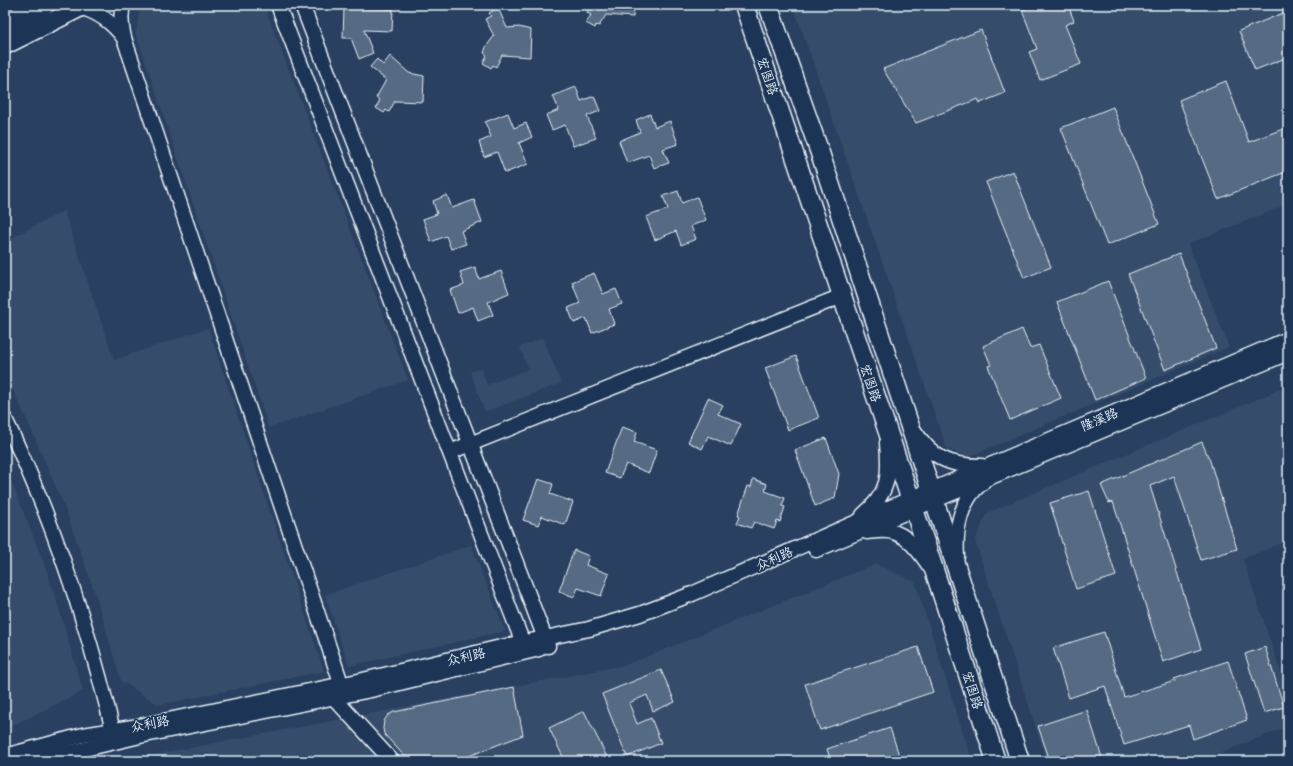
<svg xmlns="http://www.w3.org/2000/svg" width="1293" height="766" viewBox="0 0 1293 766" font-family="Mynerve,'LXGW WenKai TC',sans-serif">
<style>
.built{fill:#364d6b}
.building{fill:#556a83;stroke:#e8f1f8}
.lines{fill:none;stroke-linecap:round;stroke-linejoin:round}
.minor-casing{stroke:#e8f1f8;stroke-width:17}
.major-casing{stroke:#e8f1f8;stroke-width:21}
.highway-casing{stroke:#e8f1f8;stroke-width:24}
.minor{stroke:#1d3557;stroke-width:14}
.major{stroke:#1d3557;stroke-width:18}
.highway{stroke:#1d3557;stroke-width:21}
.labels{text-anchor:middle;stroke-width:3.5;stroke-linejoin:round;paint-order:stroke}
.street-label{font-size:13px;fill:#e8f1f8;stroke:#1d3557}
</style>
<rect width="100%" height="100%" fill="#294061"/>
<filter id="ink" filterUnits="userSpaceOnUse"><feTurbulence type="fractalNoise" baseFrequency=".025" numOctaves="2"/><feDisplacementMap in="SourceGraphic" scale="8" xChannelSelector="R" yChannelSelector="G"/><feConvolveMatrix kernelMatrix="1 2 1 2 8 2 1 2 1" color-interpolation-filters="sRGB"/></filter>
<g filter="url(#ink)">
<g class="built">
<path d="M140,5H264L408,380L269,428L136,34Z"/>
<path d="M793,5H1288V204L1188,244L1229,347L968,457L947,449Z"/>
<path d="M64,211L114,360L208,328L324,671L159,705L121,681L95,593L64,506L28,422L5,374V241Z"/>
<path d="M543,338L561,383L485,412L470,372L481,368L487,385L528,369L520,347Z"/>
<path d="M1288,386V540L1243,559L1288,694V726L1201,761H1047L975,541L987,513Z"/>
<path d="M5,466L44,563L58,605L83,691L5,729Z"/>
<path d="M471,545L505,631L349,666L325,595Z"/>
<path d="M876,564L915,582L972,761H121L626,665Z"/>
</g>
<g class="building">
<path d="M353,5H367V8L393,9L392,31L364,30L373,53L359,59L351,38H343L344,8H353Z"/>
<path d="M590,5H634L633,17L606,15L599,26L596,25L595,28L586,23L591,15L587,13Z"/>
<path d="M1034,5H1068L1074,21L1065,25L1081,64L1040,80L1029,52L1037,49L1022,10Z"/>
<path d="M498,8L507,28L519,27L531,30L530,57L502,55L496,67L493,65L491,68L483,63L487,55L484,53L486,47L494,36L485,19L491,16L489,13Z"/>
<path d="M1288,11V57L1255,70L1239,31Z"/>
<path d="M981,30L1005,93L980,103L978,99L916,123L883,69Z"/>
<path d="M390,56L409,73L424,76L423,102L395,101L389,112L386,110L384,113L376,108L380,100L376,98L386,80L370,67L377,59L383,65Z"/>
<path d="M1226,81L1249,142L1288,127V171L1218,199L1179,100Z"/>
<path d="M576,87L581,101L594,96L600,111L587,116L596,138L573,146L565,125L552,130L546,115L559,110L553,96Z"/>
<path d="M1113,107L1159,224L1107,245L1061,128Z"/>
<path d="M508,113L514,128L526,123L532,137L519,143L528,164L505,173L497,152L484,157L479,142L491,137L485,122Z"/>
<path d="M650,114L655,127L670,121L678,144L663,149L669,163L654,168L649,155L627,163L619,141L640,132L636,120Z"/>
<path d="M1013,171L1051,267L1024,278L986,182Z"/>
<path d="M678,191L682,203L697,197L706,220L691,226L696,239L681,245L676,231L655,240L646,217L668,209L663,196Z"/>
<path d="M447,195L452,208L474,200L482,222L461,231L466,244L451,249L446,236L431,242L423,219L437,214L433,201Z"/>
<path d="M1179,254L1216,348L1165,370L1128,274Z"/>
<path d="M475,267L479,279L501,271L509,293L488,302L493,315L478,321L473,307L458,313L450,290L464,285L460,272Z"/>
<path d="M594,273L603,294L616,289L622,304L609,309L614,324L592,333L586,318L574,323L568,308L580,303L572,282Z"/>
<path d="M1108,281L1146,378L1095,400L1057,302Z"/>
<path d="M1022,329L1030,348L1039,345L1061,398L1010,420L988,366L991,365L983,346Z"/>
<path d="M796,356L819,418L788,430L765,368Z"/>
<path d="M708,398L723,405L718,414L741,424L731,446L708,436L702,449L688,442Z"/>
<path d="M622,427L637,432L634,442L657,450L649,473L626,464L620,478L605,473Z"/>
<path d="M826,438L839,474L835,498L815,506L795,450Z"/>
<path d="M1202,442L1210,461L1237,549L1201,560L1174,476L1150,486L1201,649L1163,662L1113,502L1109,503L1101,485Z"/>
<path d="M538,479L553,484L550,494L573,502L565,525L542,516L538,525L523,520Z"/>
<path d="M753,479L767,484L765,491L785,498L782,506L785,507L780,522L777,521L774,529L754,522L751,528L737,523L740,516L738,515L743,500L748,486L751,487Z"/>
<path d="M1089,491L1116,576L1076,589L1050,503Z"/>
<path d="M574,550L589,556L586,565L609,574L601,596L578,588L574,597L559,591Z"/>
<path d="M1104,632L1124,697L1175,681L1174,679L1228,661L1247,720L1193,739L1189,725L1124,745L1105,686L1069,698L1053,648Z"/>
<path d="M918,647L933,692L820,730L805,684Z"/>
<path d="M1265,647L1284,707L1264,713L1245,654Z"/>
<path d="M661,670L675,702L653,711L647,695L629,703L637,724L651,718L661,743L627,757L602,694Z"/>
<path d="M514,687L523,735L456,761H409L384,734L383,728L384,721L388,715L394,712Z"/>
<path d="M1087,710L1103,761H1050L1038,726Z"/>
<path d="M584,711L609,761H565L549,728Z"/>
<path d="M890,728L901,761H831L827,749Z"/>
</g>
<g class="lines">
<g class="minor-casing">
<g id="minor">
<path d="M123,5C120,17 121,26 124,38L344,692"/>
<path d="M278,5L526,651"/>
<path d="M302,5L548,646"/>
<path d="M80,7C99,13 112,22 124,38"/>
<path d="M5,419C54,521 89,629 115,739"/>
<path d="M913,429C932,458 948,466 982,466"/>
<path d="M450,452L842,296"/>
<path d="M863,515C889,493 890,476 887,443"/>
<path d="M867,532C877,531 887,529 896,533C910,538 922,555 930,567"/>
<path d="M816,550L1288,353"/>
<path d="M957,557C955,530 960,500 982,483"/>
<path d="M334,698L392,761"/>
<path d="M5,756L83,735L139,726L363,680L501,647L589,629L640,614L692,594L891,507L1288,339"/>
<path d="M34,761L140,736L371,690L539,649"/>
</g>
</g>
<g class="major-casing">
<g id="major">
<path d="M744,5L925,542L996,761"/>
<path d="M768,5L820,153L1020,761"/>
<path d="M5,45L85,5"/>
</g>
</g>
<g class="highway-casing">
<path id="highway" d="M5,24L43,5"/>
</g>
<use href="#minor" class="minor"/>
<use href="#major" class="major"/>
<use href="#highway" class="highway"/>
</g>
</g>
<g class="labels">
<g class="street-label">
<text transform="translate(768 76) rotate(71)" y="5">宏图路</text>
<text transform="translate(871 383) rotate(71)" y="5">宏图路</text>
<text transform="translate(1099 419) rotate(-23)" y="5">隆溪路</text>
<text transform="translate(774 558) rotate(-24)" y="5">众利路</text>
<text transform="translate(466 656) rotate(-13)" y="5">众利路</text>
<text transform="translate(973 690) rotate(72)" y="5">宏图路</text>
<text transform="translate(150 723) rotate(-11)" y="5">众利路</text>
</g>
</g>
<rect width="1293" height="766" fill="none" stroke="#1d3557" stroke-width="20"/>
<rect x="10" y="10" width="1273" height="746" fill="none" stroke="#e8f1f8" stroke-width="1.5" filter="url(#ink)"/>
</svg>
